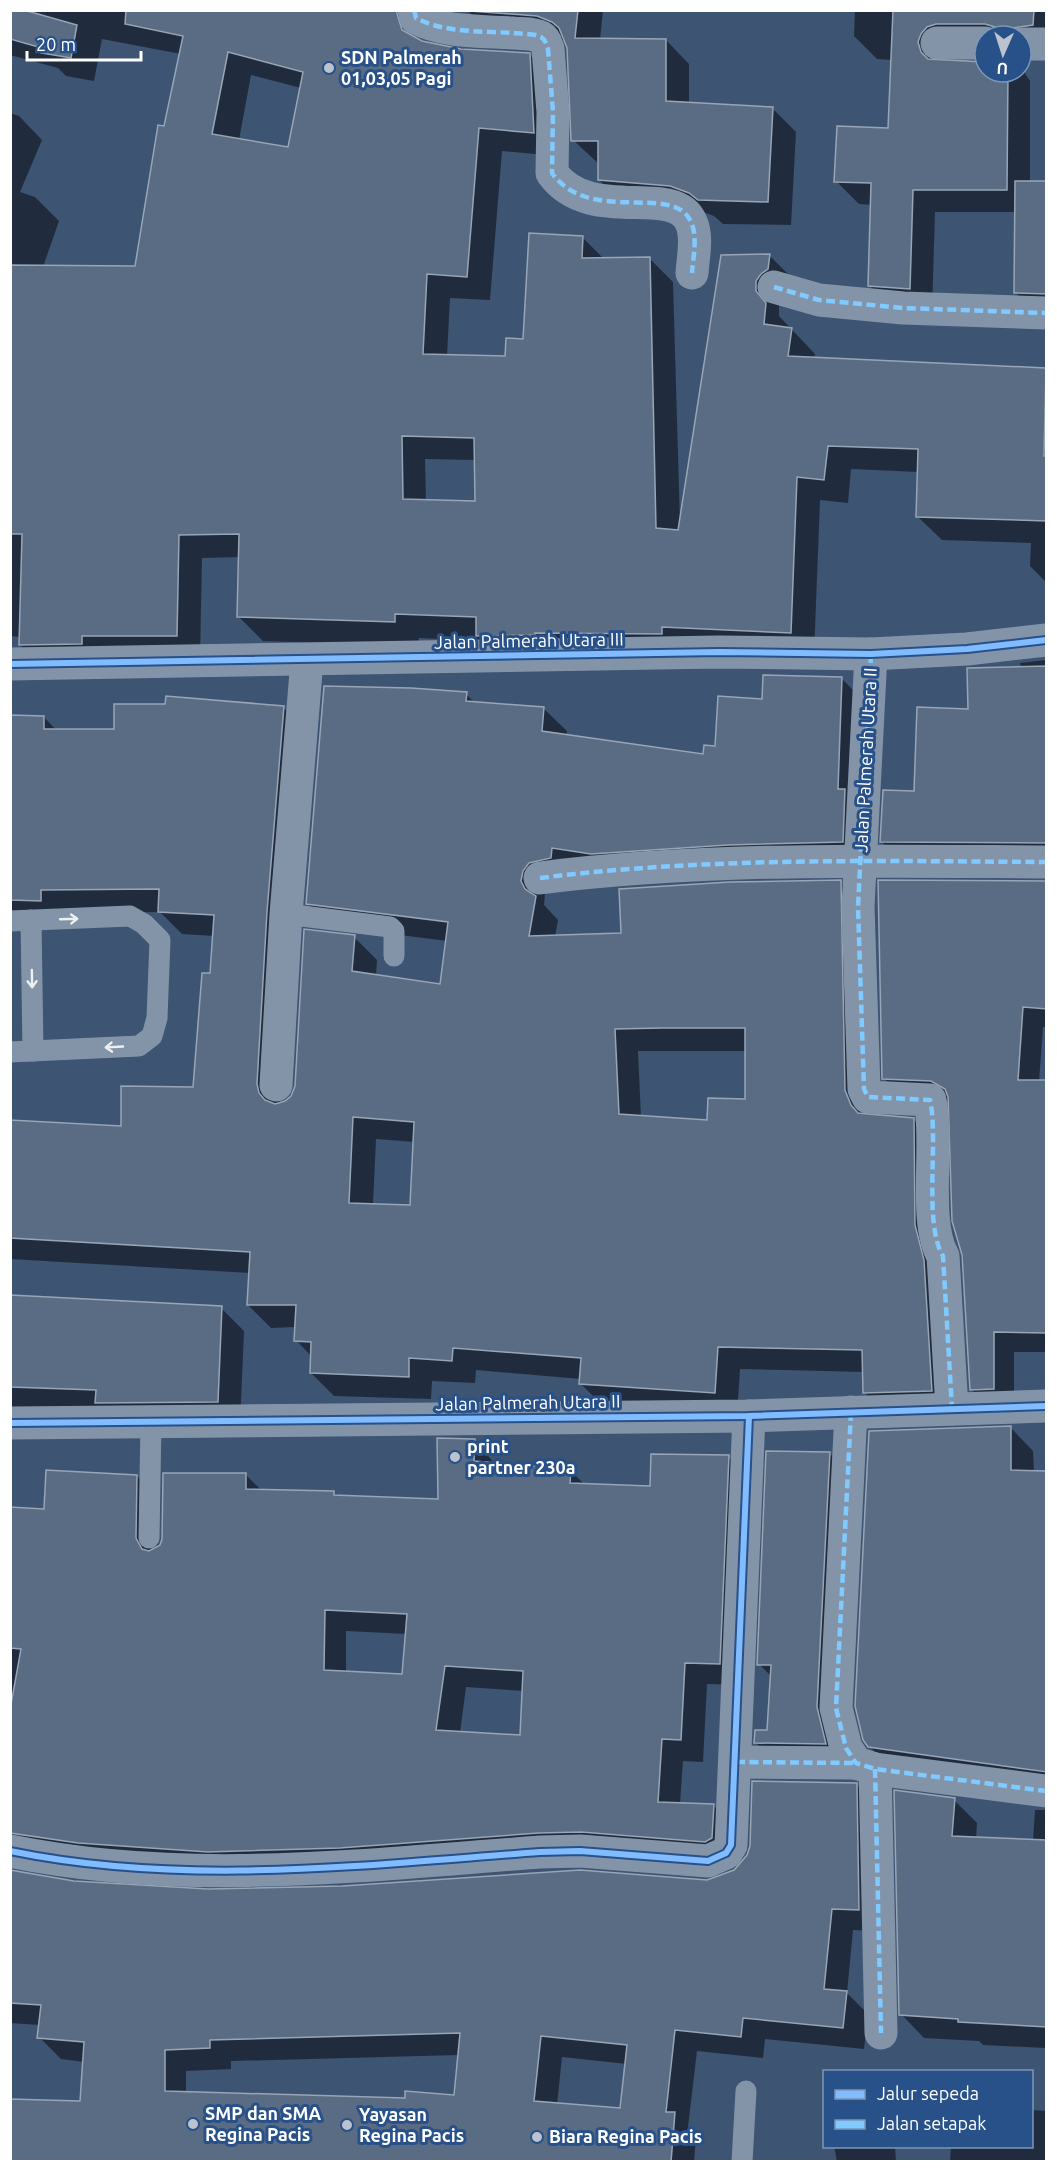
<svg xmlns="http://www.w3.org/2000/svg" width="1057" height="2172" viewBox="0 0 1057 2172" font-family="Ubuntu,sans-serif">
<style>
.shadow{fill:#0007;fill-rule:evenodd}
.building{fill:#5a6c84;stroke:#98a5b6;stroke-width:1.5;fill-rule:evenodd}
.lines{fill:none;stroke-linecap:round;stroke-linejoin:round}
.service{stroke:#8494a8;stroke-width:21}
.minor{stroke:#8494a8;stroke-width:33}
.quiet{stroke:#80caff;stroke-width:4.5;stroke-dasharray:9 4.5;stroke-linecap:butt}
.cycleway-casing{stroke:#275188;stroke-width:10}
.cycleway{stroke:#80bcff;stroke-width:6}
.oneway{stroke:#edeff2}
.poi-dot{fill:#bbc3ce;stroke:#275188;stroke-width:2}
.labels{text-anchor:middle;stroke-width:6;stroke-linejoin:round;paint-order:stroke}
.poi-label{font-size:18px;font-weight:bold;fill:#fff;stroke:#275188;text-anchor:start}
.street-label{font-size:18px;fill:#fff;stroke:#275188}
</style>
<rect width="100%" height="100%" fill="#3d5472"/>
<g class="shadow">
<path d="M10,10H402L396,31L435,46L529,54L553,78L557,156L502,151L490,300L450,298L447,356L506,358L524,341L583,238L604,259L649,258L673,282L680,523L722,256L769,255L793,279L779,305V316L815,354L814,359L1046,372V582L1030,566L1031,543L942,540L918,517L919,472L851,469L848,503L820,500L814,656L419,638L418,646L263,641L239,617L240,557L202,558L200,659L44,668L20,645V637L10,636V113L19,116L42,140L20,192L35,197L59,221L43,267H136L181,54L102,39L94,81L66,76L58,68L10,55ZM251,75L301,88L290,149L239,140ZM425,459L476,460V503L426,501Z"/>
<path d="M603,10L600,40H666L689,64V104L772,108L796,132L791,225L723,224L714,216L695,209L623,203L599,180V164L573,140L568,47L566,41L492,35L468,11Z"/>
<path d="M855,10H1046V49L1035,50L1027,62L1021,56V36H985L943,57L941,63H985V72H1021V67L1030,81V183H1046V309H1031L1015,292L1016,212H935L932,312L892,308L869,285L872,205L859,204L836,181L890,129L892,60L877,59L854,36Z"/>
<path d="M1046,660V863L902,862L882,842L970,710L1021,668L1020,663Z"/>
<path d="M841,678L864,701L865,865L552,886L545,894L544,905L558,920L555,937L622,934L840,882L863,905L868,1115L913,1119L936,1143L955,1414L888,1416L865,1393L864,1372L740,1369L737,1415L604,1407L581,1384V1379L476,1370L475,1383L432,1381L431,1399L334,1396L311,1373L312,1357L296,1340V1327L271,1328L248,1305L250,1273L10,1259V1121L123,1127L194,1088L211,975L214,936L182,934L160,912L63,913L10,922V717H44L56,730H115L284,708L307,731L290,936L280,1104L293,1097L354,937L377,960L376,976L441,985L447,941L330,926L307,903L466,694L475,703L543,708L567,731L566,736L705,756L763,701ZM638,1051H747L746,1101L709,1122L641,1117ZM376,1139L415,1142L411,1207L373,1205Z"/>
<path d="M1046,882V1027H1043L1039,1082H1046V1352H1014V1409H991L971,1389L950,1101L904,1099L884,1078Z"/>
<path d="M10,1297L221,1308L244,1331L240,1425L10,1408Z"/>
<path d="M1010,1427L1033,1451L1034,1472H1046V1792L893,1770L869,1746Z"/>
<path d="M474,1440L496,1465L570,1470L585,1485L652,1488L728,1457L750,1479L741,1685L707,1684L703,1762L683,1761L680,1804L713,1805L735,1827L734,1860L10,1862V1508L46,1511L137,1476L159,1498L158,1548L246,1475L262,1491L334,1493L337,1496L439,1500ZM346,1631L407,1634L404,1676L346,1673ZM466,1687L524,1691L521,1737L460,1733Z"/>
<path d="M830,1454L848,1472L843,1762L774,1761L756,1743L768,1732L772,1677L759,1664Z"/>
<path d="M856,1784L878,1806L881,1931L853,1930L847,1993L868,2014L864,2049L765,2039L763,2058L697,2051L688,2127L696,2136L694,2162H10L82,2103L84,2062L61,2059L39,2037L40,2025L10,2023V1872L73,1882L141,1888L275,1890L579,1871L707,1881L734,1871ZM459,2055L455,2097L406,2100L186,2093V2071L231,2069V2061ZM562,2057L627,2064L622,2110L557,2105Z"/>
<path d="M954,1800L977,1823L976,1839L1033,1841L1035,1810H1046V2048L983,2045L979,2041L924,2038L901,2014Z"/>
<path d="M1032,2110L1046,2111V2162H950L951,2146H1032Z"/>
<path d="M834,2146H895L896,2162H837Z"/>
</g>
<g class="building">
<path d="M10,10H24L77,25L71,58L41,53L42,48L10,39Z"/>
<path d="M126,10H396L402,30L422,41L461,49L530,53L534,133L479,128L467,277L427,274L423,354L505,356L506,338L523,339L529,233L583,236L582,258L650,257L656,528L678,530L721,255L770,254L768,269L761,274L756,281V291L766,303L764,324L792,328L788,356L1046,368L1044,456H1047V521L916,517L918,449L828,446L824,480L797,477L791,633L662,627V634L535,633V635L476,636V617L395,614V622L237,617L239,534L179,535L177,636H82V644L19,645L22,534H10V265L135,266L158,125L164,126L183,36L125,24ZM228,52L303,72L288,147L212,134ZM402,436L474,438L475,501L403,499Z"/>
<path d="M456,10H578L575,38L666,39V101L773,107L768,202L698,200L689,193L670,186L598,180V141H571L567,48L559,28L552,22L537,16Z"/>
<path d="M893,10H1034L1033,25L1012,28L1004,36L995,27L985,24H936L927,27L921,34L918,42L921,52L928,59L985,62V72H1008L1007,190H913L910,289L868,286L871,183L834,182L837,126L888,128Z"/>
<path d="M1015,181H1047V294L1014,293Z"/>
<path d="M1047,666V843L880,842L883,790L914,791L917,707L968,709L967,668Z"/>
<path d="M763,675L842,677L838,789H845L843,842L728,845L591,854L552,848L551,858L529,863L523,871L521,881L525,889L536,896L529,936L621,933L619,889L730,882L841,880L845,1090L851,1105L858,1113L914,1118L915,1225L924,1260L932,1391L863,1393L862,1350L718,1347L715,1393L579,1384L581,1358L453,1348L452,1361L409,1358V1377L310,1373L311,1342L294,1341L296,1305H247L250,1252L10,1238V1120L121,1126V1086L193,1087L202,973H210L214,915L158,912L159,889L41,890V901L10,900V715L44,716V729H114V704H165L166,696L284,706L267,912L257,1084L259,1093L265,1100L275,1104L285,1101L291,1096L295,1086L304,929L355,935L352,971L440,984L448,922L306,904L324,686L411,688L467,692L466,701L544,707L542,731L703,754L704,745L715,746L718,696L762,699ZM663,1028H745V1099L708,1098L707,1120L619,1114L615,1029ZM353,1117L414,1122L410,1205L349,1203Z"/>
<path d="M878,880L1047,881V1009L1023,1007L1018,1080H1047V1333L994,1332V1389L970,1390L962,1255L952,1221L948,1097L945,1089L931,1081L882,1079Z"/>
<path d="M10,1295L222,1306L218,1402L95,1403L96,1390L10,1387Z"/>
<path d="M1011,1426V1470L1047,1471V1772L868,1747L863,1740L855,1706L869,1431Z"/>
<path d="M437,1438L475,1439L474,1461L571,1469L570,1483L650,1486L651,1454L729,1455L720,1664L685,1663L681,1740L662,1739L658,1802L714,1804L712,1838L705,1842L581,1832L539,1833L340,1848L208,1852L78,1843L10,1833V1710L21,1649L10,1648V1507L44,1509L46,1470L137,1475L136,1538L142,1549L149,1551L160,1545L162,1539L163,1473H246V1489L334,1491V1495L438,1499ZM325,1610L407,1614L402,1674L324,1670ZM445,1666L523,1671L520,1735L436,1730Z"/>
<path d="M766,1451L830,1452L817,1707L826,1744L754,1743L755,1730H767L771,1665H757Z"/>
<path d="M752,1781L857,1783L859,1910L832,1909L824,1989L847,1991L843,2028L743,2018L741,2037L675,2030L666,2112H675L671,2162H10V2099L80,2101L84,2042L37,2038L41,2005L10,2003V1870L74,1881L208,1889L342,1886L580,1870L707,1880L734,1870L747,1855L750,1846ZM460,2033L454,2095L405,2091V2098L165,2091V2050L210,2048V2040ZM541,2036L627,2045L620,2108L534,2101Z"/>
<path d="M894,1790L955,1798L952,1836L1047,1840V2027L958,2022V2019L899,2015Z"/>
</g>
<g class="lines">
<g class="service">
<path d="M286,914L390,927L394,931V956"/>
<path d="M31,920L33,1051"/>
<path d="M10,921L130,916L144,924L160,940L157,1018L152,1036L139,1046L10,1052"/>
<path d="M149,1538L151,1421"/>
<path d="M742,2162L746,2091"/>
</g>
<g class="minor">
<path d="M414,10L416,18C444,33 482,31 513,33C521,34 533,33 541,37C546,40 546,44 548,49L553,112L552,173C590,226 674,182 691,222C698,237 693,257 692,273"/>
<path d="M937,43H985"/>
<path d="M1021,44H1046"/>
<path d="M774,287L819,300L903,308L1046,313"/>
<path d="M871,654L858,907L864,1089L868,1097L930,1100C939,1140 923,1223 943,1256L952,1409"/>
<path d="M10,664L719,652L871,654L967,649L1046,640"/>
<path d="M540,878C707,857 878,861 1046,862"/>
<path d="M276,1085L286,914L307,660"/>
<path d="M851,1412L836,1708L846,1748L856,1763L875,1769L1046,1791"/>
<path d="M10,1423L749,1416L1046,1406"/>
<path d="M736,1762L856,1763"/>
<path d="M875,1769L881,2033"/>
<path d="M10,1851C185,1887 364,1865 540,1852L580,1851L708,1861L726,1853L731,1845L749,1416"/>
</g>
<g class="quiet">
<path d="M414,10L416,18C444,33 482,31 513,33C521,34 533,33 541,37C546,40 546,44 548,49L553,112L552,173C590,226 674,182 691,222C698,237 693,257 692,273"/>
<path d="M774,287L819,300L903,308L1046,313"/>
<path d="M871,654L858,907L864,1089L868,1097L930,1100C939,1140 923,1223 943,1256L952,1409"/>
<path d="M540,878C707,857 878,861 1046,862"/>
<path d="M851,1412L836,1708L846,1748L856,1763L875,1769L1046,1791"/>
<path d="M736,1762L856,1763"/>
<path d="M875,1769L881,2033"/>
</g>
<g class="cycleway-casing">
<g id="cycleway">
<path d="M10,664L719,652L871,654L967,649L1046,640"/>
<path d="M10,1423L749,1416L1046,1406"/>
<path d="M10,1851C185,1887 364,1865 540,1852L580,1851L708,1861L726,1853L731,1845L749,1416"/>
</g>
</g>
<use href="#cycleway" class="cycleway"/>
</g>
<defs><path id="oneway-shaft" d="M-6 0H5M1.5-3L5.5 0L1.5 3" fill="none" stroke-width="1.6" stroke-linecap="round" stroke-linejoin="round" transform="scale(1.5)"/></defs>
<g class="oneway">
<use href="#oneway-shaft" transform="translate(69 919) rotate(-2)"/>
<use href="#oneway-shaft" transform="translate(32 979) rotate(89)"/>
<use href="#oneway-shaft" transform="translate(114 1047) rotate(177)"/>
</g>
<g class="poi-dot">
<circle cx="329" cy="68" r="6"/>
<circle cx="455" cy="1457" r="6"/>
<circle cx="193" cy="2124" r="6"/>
<circle cx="347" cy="2125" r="6"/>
<circle cx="537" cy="2137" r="6"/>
</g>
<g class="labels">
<g class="poi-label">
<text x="341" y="64">SDN Palmerah<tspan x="341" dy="21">01,03,05 Pagi</tspan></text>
<text x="467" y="1453">print<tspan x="467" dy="21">partner 230a</tspan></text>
<text x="205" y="2120">SMP dan SMA<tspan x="205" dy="21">Regina Pacis</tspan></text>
<text x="359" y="2121">Yayasan<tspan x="359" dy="21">Regina Pacis</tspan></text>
<text x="549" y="2143">Biara Regina Pacis</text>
</g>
<g class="street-label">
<text transform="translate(529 641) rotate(-1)" y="6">Jalan Palmerah Utara III</text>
<text transform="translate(866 760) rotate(-87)" y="6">Jalan Palmerah Utara II</text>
<text transform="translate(528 1403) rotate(-1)" y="6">Jalan Palmerah Utara II</text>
</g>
</g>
<rect width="1057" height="2172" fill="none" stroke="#ffffff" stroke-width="24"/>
<rect x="823" y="2070" width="210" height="78" fill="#275188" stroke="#7d97b8" stroke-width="1.5"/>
<rect x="835" y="2090" width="30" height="9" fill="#80bcff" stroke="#7d97b8" stroke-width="1.5"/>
<text x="877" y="2100" font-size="18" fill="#ffffff">Jalur sepeda</text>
<rect x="835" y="2120" width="30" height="9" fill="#80caff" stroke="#7d97b8" stroke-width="1.5"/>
<text x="877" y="2130" font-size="18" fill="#ffffff">Jalan setapak</text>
<g transform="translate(1003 54) rotate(183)"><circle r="28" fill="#275188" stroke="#7d97b8" stroke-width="1.5"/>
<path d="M0-4.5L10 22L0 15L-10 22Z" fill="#bbc3ce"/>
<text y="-9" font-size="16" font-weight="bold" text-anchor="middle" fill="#ffffff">U</text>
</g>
<path d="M27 51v9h114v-9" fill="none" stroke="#ffffff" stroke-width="3"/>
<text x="36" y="51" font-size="18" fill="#ffffff" stroke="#275188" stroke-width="4.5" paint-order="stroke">20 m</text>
</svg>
